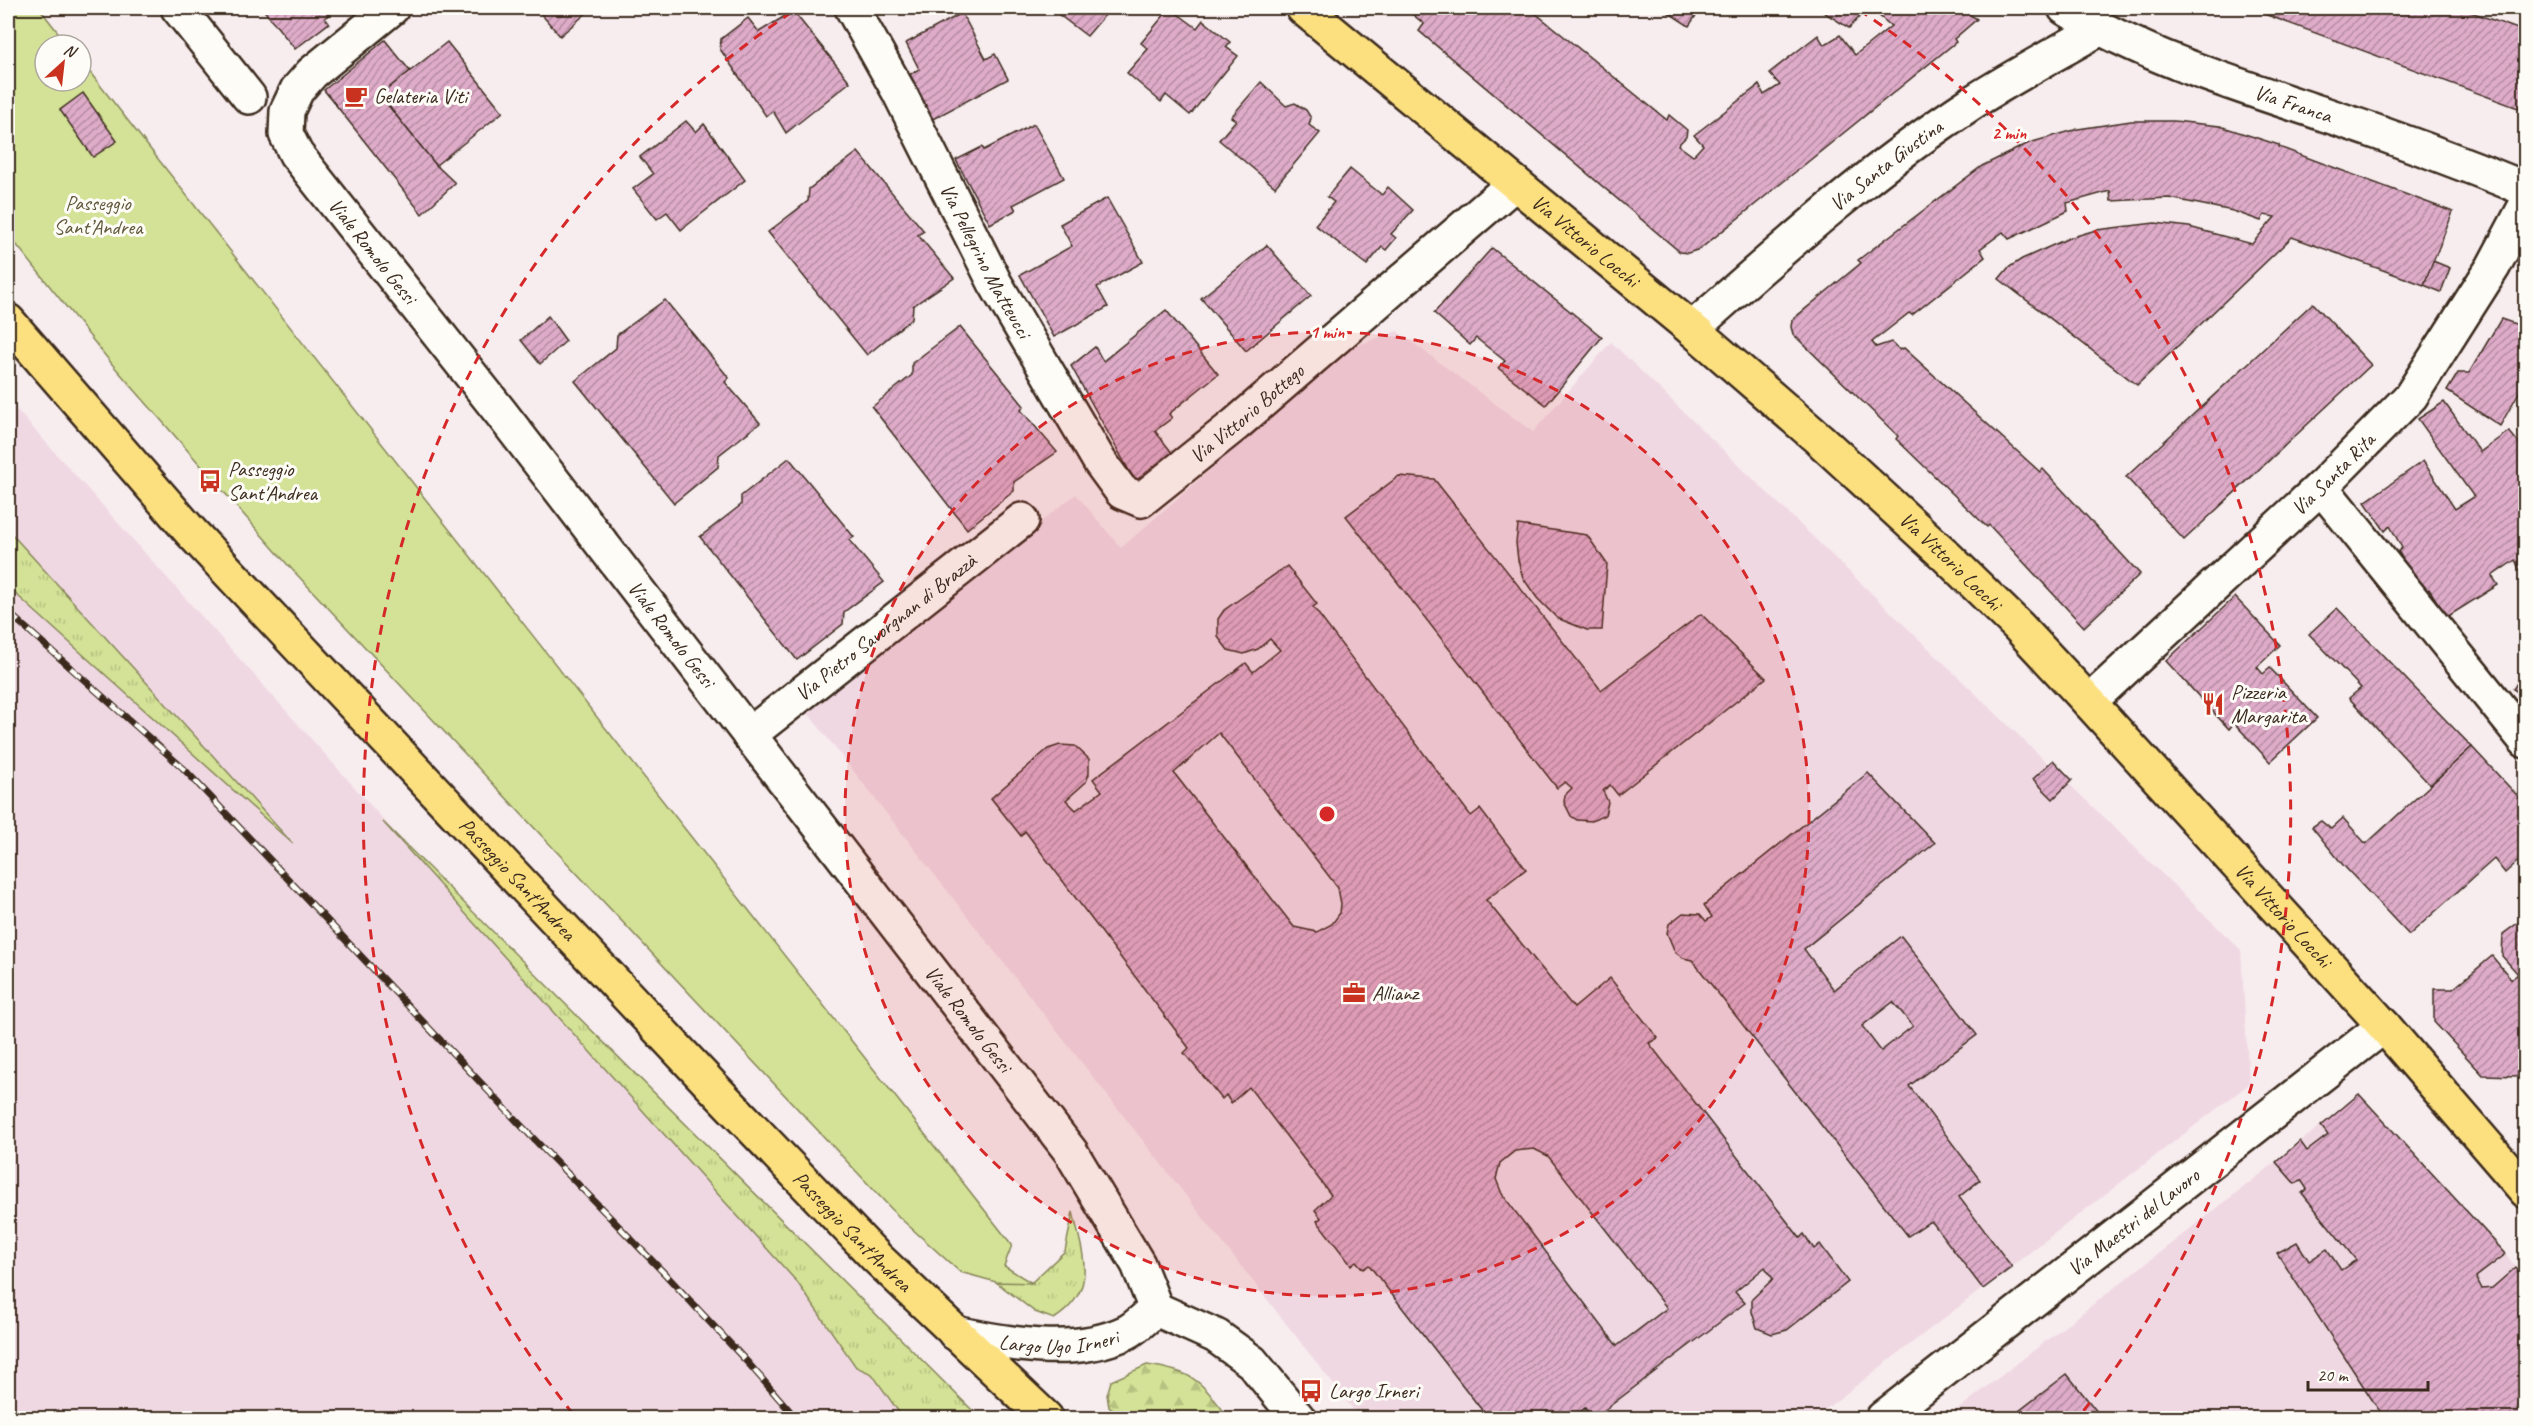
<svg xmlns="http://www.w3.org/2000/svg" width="2533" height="1426" viewBox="0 0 2533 1426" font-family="Caveat,sans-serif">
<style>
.built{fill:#f0d8e3}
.grass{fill:url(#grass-tufts);stroke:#87865a;stroke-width:1.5}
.forest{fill:url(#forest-firs);stroke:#87865a;stroke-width:1.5}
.park{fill:#d3e296;stroke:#87865a;stroke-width:1.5}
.building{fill:url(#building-hatch);stroke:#3b2a1e;stroke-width:1.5;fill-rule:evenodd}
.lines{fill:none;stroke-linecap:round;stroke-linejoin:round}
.minor-casing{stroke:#3b2a1e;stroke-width:38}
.major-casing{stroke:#3b2a1e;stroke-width:38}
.minor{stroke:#fdfcf7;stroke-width:33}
.major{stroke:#fce080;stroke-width:33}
.rail-casing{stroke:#3b2a1e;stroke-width:7}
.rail{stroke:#fdfcf7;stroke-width:4.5;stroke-dasharray:14;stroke-linecap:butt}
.ring{fill:none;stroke:#d62828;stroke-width:3;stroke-dasharray:10 8}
.labels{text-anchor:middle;stroke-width:6;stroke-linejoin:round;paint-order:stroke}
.poi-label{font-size:21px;fill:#3b2a1e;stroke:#fdfcf7;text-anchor:start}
.street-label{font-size:21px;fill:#3b2a1e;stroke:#fdfcf7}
.park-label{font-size:21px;fill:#61583c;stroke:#fdfcf7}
.centre{fill:#d62828;stroke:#fdfcf7;stroke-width:3}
.ring-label{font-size:18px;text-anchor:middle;font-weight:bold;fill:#d62828;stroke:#fdfcf7;stroke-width:6;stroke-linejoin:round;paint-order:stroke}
</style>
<defs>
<pattern id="grass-tufts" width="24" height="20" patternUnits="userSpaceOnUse" patternTransform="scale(1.5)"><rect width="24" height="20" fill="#d3e296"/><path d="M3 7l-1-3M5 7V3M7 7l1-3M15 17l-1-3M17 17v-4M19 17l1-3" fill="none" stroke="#b6c281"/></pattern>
<pattern id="forest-firs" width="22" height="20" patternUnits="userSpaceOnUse" patternTransform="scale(1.5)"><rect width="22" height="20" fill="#d3e296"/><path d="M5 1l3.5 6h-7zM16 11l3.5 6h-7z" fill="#b6c281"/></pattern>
<pattern id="building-hatch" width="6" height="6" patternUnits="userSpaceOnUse" patternTransform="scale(1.5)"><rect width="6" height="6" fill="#deabc8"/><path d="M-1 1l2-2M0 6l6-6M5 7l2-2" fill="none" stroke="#b58ba2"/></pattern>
</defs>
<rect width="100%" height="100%" fill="#f7ecee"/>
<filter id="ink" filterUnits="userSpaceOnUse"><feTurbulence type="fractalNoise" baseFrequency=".0167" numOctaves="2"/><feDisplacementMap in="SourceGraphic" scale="12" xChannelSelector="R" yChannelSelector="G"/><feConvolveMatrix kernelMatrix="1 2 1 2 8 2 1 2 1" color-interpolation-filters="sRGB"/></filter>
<g filter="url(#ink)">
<g class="built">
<path d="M1397,331L1533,432L1611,342L2241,950L2249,1084L1814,1418H1360L804,708L1076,494L1121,548L1348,349Z"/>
<path d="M8,400L797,1282L856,1367L871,1374L903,1418H8Z"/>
<path d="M2359,1094L2506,1254L2525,1281V1418H1947L2276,1162Z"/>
</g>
<g class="grass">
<path d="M8,530L293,844L8,587Z"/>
<path d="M383,822L980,1418H903L872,1374L856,1367L797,1282Z"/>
<path d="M1073,1212C1083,1256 1099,1290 1054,1319L1035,1312L996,1282H1032L1065,1251Z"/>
</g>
<path class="forest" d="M1147,1365C1196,1372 1200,1381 1229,1418H1122L1109,1407L1107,1395L1111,1381Z"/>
<path class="park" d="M8,8H39L68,45H45V81H81V61L1012,1245L1004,1266L1032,1283L996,1282L960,1272L900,1218L287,564L112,364L8,234Z"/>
<g class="building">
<path d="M262,8H338L325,18L329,23L295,49Z"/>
<path d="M536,8H588L590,10L560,36Z"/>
<path d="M1050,8H1111L1087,36Z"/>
<path d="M1170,8L1197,28L1203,20L1230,42L1226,47L1238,56L1190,115L1166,95L1161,102L1127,73L1148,49L1141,43Z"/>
<path d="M1405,8H1529L1667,120L1669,115L1687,130L1686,137L1678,145L1693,156L1703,145L1694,135L1759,85L1764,95L1780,85L1769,73L1818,35L1824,45L1840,35L1855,55L1891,26L1870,8H1960L1977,19L1954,39L1956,42L1700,249L1688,253L1680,252L1419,31L1424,24Z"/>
<path d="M1668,8H1701L1689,26L1666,11Z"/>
<path d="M1817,8H1868L1849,28Z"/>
<path d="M2248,8H2460L2526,32V111Z"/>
<path d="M793,11L850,82L786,133L773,111L766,116L720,49L721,39L748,18L759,32Z"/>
<path d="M962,13L986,59L995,54L1008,79L929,121L906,77L919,69L906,43Z"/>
<path d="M385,40L410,71L380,95L436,165L455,183L422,214L324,90Z"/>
<path d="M447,42L503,112L436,165L380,95Z"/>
<path d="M1261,82L1286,106L1295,103L1306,110L1311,118L1309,125L1320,133L1275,187L1219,140L1236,120L1231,117Z"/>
<path d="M83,93L117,141L93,157L60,110Z"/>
<path d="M686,121L696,132L704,124L745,180L681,230L667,212L657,219L633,189L653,174L640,157Z"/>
<path d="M2131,121H2174L2220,126L2279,145V147L2453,212L2424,285L2292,237L2137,385L1999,279L2008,268L2022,259L2069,238L2096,230L2155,223L2189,227L2252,244L2275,217L2264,215L2261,221L2233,211L2169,198L2111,201L2110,191L2067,203L2068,211L2009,239L2003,232L1980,249L1985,257L1912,315L1909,313L1872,342L1876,347L1891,342L1900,350L1904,348L2040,472L2043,469L2140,574L2084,627L1989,525L1987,527L1896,439L1898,436L1793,334L1791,327L1792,320L1861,263L1858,260L1982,166L2029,143L2078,129Z"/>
<path d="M1034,124L1064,178L1013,205L1016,210L990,224L956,160L982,147L984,150Z"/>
<path d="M858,152L924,231L918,235L954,278L913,306L912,318L867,355L768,232L808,201L809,189Z"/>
<path d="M1350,169L1382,195L1388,187L1413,210L1391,234L1396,238L1386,250L1382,247L1367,265L1315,225L1334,202L1327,197Z"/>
<path d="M1107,198L1143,262L1097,287L1108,307L1054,337L1020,275L1072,246L1060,224Z"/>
<path d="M1267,245L1311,296L1246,351L1201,298Z"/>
<path d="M1492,248L1602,337L1546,405L1498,368L1505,361L1476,338L1470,345L1434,313Z"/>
<path d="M2433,261L2450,268L2441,292L2424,285Z"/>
<path d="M665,300L729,378L725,382L760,423L719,455L718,467L674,503L575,381L616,348L617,335Z"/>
<path d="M2313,303L2371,365L2184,540L2126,477Z"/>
<path d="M1166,310L1218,374L1169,414L1172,418L1155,431L1173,454L1137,485L1071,366L1095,347L1103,361Z"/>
<path d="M548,316L566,341L540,364L521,340Z"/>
<path d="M2501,319L2521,326L2526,324V388L2522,387L2500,426L2447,391L2458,373H2469Z"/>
<path d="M960,327L1024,406L1021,410L1057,452L1014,482V491L967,529L872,407L912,375V363Z"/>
<path d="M2444,402L2480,452L2509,431L2526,452V578L2524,579L2515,560L2492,576L2498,585L2447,617L2429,589L2423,593L2398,551L2402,548L2390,526L2385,531L2365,502L2423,461L2455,509L2474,497L2418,419Z"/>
<path d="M789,458L854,537L849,540L884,582L844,612L843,624L797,660L700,537L741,505V496Z"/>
<path d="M1399,476L1434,479L1601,690L1701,614L1766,678L1618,795L1610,785L1603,791L1608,802L1605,815L1592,821L1577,820L1571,816L1564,802L1565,795L1572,788L1565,782L1557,788L1346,516Z"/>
<path d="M1518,525L1587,535L1607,564L1602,630H1587L1557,618L1537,598L1523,578L1518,560L1516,543Z"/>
<path d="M1287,566L1317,604L1313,607L1471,816L1480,809L1526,869L1486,900L1574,1008L1610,978L1658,1038L1649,1043L1800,1238L1804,1234L1814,1249L1820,1244L1848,1282L1787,1330L1772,1334L1757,1328L1752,1312V1299L1773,1279L1765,1267L1735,1292L1745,1303L1594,1418H1591L1585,1408L1573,1418H1488L1369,1265L1363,1269L1356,1261L1351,1265L1317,1221L1321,1218L1315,1210L1331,1195L1249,1087L1231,1103L1226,1095L1222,1099L1184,1053L1189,1048L1025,831L1021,836L991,798L1048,749L1060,745L1075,746L1089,759V774L1086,782L1066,800L1076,810L1102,791L1093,779L1246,663L1253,672L1280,650L1270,639L1258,649L1244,654L1228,650L1218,637V619L1224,610ZM1219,733L1338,888L1341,904L1340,913L1332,924L1317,932L1294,927L1174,773ZM1534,1149L1548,1156L1667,1308L1617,1346L1502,1194L1496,1179L1500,1163L1515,1151Z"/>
<path d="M2235,597L2280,645L2257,667L2263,674L2270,668L2317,718L2270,762L2234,723L2229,729L2166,661Z"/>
<path d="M2337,608L2472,747L2430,785L2349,698L2361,688L2309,634Z"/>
<path d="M2526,670V697L2513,689Z"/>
<path d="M2472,747L2526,805V854L2505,873L2494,859L2409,935L2343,865L2312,827L2321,821L2331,829L2343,818L2366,844Z"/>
<path d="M2053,760L2072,780L2053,799L2033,779Z"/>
<path d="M1868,773L1935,843L1804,949L1834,990L1901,936L1977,1035L1909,1086L1980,1180L1959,1197L2012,1267L1983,1289L1932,1222H1929L1908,1236L1692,960L1683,958L1675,952L1667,933L1669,924L1683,913L1700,914L1706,921L1712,917L1704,905ZM1893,1002L1913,1026L1881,1051L1862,1026Z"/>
<path d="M2526,917V1054L2518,1060V1076L2483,1075L2434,1022V989H2453L2492,956L2511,979L2518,974L2502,956L2503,934Z"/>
<path d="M2359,1094L2506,1254L2476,1277L2482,1289L2492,1288L2515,1268L2526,1281V1418H2384L2277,1253L2297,1242L2309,1261L2327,1249L2341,1270L2356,1260L2302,1193L2307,1189L2301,1180L2295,1184L2276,1162L2300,1141L2307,1151L2328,1135L2321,1126Z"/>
<path d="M2067,1374L2102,1418H2010Z"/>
</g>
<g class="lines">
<g class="minor-casing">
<g id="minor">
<path d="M178,8L249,97"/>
<path id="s1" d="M392,8L312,73L297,90L287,111L286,134L296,154L501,413L1071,1152L1138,1264L1156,1309L1216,1336L1252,1362L1298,1418"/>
<path id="s2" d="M852,8L899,92L995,283L1100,462L1122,492L1141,500L1236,424L1515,183"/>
<path id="s3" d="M2065,8C2143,56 2234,84 2321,113C2390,136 2458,161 2526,189"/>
<path id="s4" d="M1692,329C1781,250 1872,168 1973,102C2014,76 2057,53 2099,29"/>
<path d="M2321,487L2526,741"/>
<path id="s5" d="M2089,702L2321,487L2411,396L2493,267L2526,205"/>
<path id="s6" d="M749,735L1022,520"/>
<path id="s7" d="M955,1333C1009,1344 1074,1357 1127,1332C1137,1327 1147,1316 1156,1309"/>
<path id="s8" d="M1883,1418L2384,1026"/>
</g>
</g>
<g class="major-casing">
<g id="major">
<path id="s9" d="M1303,8L1692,329L1819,439L1944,554L2018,626L2089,702L2384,1026L2526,1191"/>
<path id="s10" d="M8,321L191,532L712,1086L877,1258L1046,1418"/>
</g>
</g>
<use href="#minor" class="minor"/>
<use href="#major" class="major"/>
<g class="rail-casing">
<path id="rail" d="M8,612L183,768L531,1136L665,1274L749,1364L796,1418"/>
</g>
<use href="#rail" class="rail"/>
</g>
</g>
<circle cx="1327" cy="814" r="482" fill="#d62828" fill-opacity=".12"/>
<g class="ring">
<circle cx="1327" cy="814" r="482"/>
<path d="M573 1414A964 964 0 0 1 795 10M1859 10A964 964 0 0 1 2081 1414"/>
</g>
<defs>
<g id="cafe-bare" transform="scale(1.8)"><path d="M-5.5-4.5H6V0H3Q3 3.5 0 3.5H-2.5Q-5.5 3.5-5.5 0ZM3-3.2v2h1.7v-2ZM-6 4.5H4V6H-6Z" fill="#c8321e" stroke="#fdfcf7" stroke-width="2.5" paint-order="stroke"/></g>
<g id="bus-bare" transform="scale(1.8)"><path d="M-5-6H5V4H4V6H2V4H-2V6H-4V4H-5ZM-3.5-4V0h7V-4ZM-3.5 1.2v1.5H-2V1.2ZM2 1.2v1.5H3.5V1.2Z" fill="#c8321e" stroke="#fdfcf7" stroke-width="2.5" paint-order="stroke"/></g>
<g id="restaurant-bare" transform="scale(1.8)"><path d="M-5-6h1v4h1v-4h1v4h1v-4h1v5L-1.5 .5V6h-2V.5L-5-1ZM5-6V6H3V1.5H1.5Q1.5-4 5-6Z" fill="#c8321e" stroke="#fdfcf7" stroke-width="2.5" paint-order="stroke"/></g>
<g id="office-bare" transform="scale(1.8)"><path d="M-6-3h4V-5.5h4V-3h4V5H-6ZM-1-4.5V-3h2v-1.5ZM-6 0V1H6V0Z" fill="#c8321e" stroke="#fdfcf7" stroke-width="2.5" paint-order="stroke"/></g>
</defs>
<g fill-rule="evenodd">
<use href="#cafe-bare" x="356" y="96"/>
<use href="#bus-bare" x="210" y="481"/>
<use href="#restaurant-bare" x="2213" y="704"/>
<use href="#office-bare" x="1354" y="993"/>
<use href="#bus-bare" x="1311" y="1391"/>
</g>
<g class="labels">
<g class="poi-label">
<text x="374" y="103">Gelateria Viti</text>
<text x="228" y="476">Passeggio<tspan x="228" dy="24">Sant'Andrea</tspan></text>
<text x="2231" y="699">Pizzeria<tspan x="2231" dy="24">Margarita</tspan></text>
<text x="1372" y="1000">Allianz</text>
<text x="1329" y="1398">Largo Irneri</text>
</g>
<g class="street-label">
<text dy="7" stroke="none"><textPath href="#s3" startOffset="248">Via Franca</textPath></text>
<text dy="7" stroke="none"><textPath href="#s4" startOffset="254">Via Santa Giustina</textPath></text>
<text dy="7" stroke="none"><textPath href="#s9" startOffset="366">Via Vittorio Locchi</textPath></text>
<text dy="7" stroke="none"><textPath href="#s1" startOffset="318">Viale Romolo Gessi</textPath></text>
<text dy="7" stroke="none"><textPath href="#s2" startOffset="286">Via Pellegrino Matteucci</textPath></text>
<text dy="7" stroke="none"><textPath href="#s2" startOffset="712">Via Vittorio Bottego</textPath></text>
<text dy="7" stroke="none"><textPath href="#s5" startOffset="334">Via Santa Rita</textPath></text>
<text dy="7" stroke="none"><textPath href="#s9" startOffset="852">Via Vittorio Locchi</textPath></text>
<text dy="7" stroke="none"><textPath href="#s6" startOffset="174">Via Pietro Savorgnan di Brazzà</textPath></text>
<text dy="7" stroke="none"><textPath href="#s1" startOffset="804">Viale Romolo Gessi</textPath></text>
<text dy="7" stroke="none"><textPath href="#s10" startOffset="756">Passeggio Sant'Andrea</textPath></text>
<text dy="7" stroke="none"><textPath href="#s9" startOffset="1338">Via Vittorio Locchi</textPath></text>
<text dy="7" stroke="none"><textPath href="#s1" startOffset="1290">Viale Romolo Gessi</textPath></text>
<text dy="7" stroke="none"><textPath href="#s8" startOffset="318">Via Maestri del Lavoro</textPath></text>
<text dy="7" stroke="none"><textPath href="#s10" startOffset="1242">Passeggio Sant'Andrea</textPath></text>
<text dy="7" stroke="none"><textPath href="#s7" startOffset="105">Largo Ugo Irneri</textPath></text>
</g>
<g class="park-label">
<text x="98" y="210">Passeggio<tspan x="98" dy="24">Sant’Andrea</tspan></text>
</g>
</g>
<circle cx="1327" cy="814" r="9" class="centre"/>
<g class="ring-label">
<text x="2009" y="139">2 min</text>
<text x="1327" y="338">1 min</text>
</g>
<rect width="2533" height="1426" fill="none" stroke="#fdfcf7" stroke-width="30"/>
<rect x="15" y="15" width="2503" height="1396" fill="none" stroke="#3b2a1e" stroke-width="2" filter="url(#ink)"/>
<g transform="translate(63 63) rotate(27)"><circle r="28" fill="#fdfcf7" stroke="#afa8a0" stroke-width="1.5"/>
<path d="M0-4.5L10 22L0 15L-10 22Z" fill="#c8321e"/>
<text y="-9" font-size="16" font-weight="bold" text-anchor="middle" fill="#3b2a1e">N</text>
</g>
<path d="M2308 1381v9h120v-9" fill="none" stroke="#3b2a1e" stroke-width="3"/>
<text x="2317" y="1381" font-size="18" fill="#3b2a1e" stroke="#fdfcf7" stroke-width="4.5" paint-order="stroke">20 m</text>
</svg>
